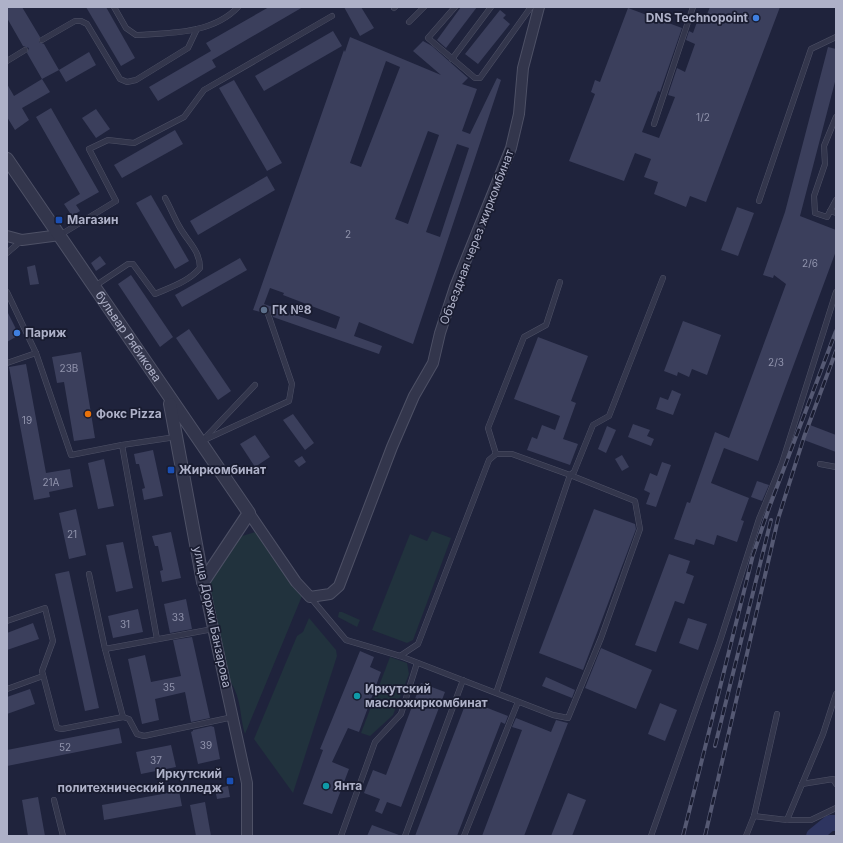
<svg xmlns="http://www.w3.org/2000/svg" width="843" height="843" viewBox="0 0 843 843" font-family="Inter,sans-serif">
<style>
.green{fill:#21323d}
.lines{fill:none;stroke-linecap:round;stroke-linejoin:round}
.river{stroke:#2e3560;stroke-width:16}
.building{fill:#3b3f5c;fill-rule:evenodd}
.service-casing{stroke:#4e5166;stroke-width:6}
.minor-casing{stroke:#4e5166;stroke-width:12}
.tertiary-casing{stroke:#4e5166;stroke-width:14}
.service{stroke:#33364c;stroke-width:5}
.minor{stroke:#33364c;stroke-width:10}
.tertiary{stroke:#33364c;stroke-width:12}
.rail-casing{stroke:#555973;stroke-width:4}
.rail{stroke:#191c30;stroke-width:2.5;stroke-dasharray:8;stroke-linecap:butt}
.shop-dot{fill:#3f7fe0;stroke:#191c30;stroke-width:1.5}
.transit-dot{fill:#1a4fb4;stroke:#191c30;stroke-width:1.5}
.service-dot{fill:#5c6f8a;stroke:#191c30;stroke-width:1.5}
.food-dot{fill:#e8710a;stroke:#191c30;stroke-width:1.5}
.culture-dot{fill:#0f9aa8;stroke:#191c30;stroke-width:1.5}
.labels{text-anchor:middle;stroke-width:3.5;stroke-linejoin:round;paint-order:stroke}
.number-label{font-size:10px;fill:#9194ad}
.poi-label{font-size:12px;font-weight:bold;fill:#aeb1c8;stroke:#191c30;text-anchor:start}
.street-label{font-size:12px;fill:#aeb1c8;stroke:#191c30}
</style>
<rect width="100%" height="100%" fill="#1f233c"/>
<g class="green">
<path d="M258,531L302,596L245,734C239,713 242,700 230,681L207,584L239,537Z"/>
<path d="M432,531L451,538L413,640L407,643L372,630L410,534L427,541Z"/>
<path d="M339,612H342L360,620L357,627L338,617Z"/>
<path d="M309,618L336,650L337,656L293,793L254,739L297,636L303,632Z"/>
<path d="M390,657L407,663L409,674L393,715L370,736L361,733Z"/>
</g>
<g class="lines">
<path class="river" d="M814,836L830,823H836"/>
</g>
<g class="building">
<path d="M7,7H22L40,37L39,42L44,44L59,70L42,79L27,53L29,48L23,46L7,18Z"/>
<path d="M86,7H106L135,58L121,66Z"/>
<path d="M269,7H303L212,60L216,67L158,101L149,87L211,51L206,43Z"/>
<path d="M344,7H361L374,28L360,36Z"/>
<path d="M461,7H477L446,48L437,40Z"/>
<path d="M710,7H780L706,202L690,196L686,207L654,194L658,182L644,177L651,159L635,153L624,181L569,161L595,94L591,92L595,80L600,82L628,8L682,28L660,92L658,91L642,132L659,138L675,97L668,95L677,68L685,72L695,44L686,40L689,31L693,33L697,22L703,24Z"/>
<path d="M500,10L506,15L503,18L510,24L478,64L465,54Z"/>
<path d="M333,31L342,46L264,91L255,76Z"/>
<path d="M350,37L441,75L413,51L423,41L432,46L468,78L462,84L477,89L462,131L470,134L497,78L501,80L413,344L359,322L354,336L382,346L379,354L273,317L268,307L264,309V313L253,310L344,50L345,52ZM386,61L400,67L361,167L350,163ZM428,131L439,135L408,224L395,219ZM457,144L469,148L440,237L426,232ZM270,288L284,293L283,295L340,317L336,329L264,304Z"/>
<path d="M828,47L836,49V78L800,216L836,230V251L758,461L724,448L711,483L749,498L741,520L744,521L737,542L717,535L714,545L696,539L694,545L674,539L687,502L690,503L715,432L729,438L786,284L774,275L773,278L763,275L785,212Z"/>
<path d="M89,52L96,65L66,82L59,70Z"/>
<path d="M42,79L50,92L22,108L29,120L15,130L7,117V84L14,96Z"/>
<path d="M234,80L282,163L267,171L219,88Z"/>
<path d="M51,108L99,192L76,205L80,211L72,216L64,204L80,194L36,117Z"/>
<path d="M96,109L110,129L96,138L82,118Z"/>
<path d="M175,130L183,144L122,178L114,165Z"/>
<path d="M267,176L275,190L198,235L190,221Z"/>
<path d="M151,195L189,261L175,269L136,203Z"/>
<path d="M737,207L754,213L738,256L721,250Z"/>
<path d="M100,256L106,264L96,271L91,263Z"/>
<path d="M240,258L247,270L182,307L175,295Z"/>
<path d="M35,265L39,284L30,285L27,267Z"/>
<path d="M131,275L173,337L160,347L118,284Z"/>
<path d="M7,311L19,335L7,342Z"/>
<path d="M683,321L721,335L707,375L692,369L689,377L678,372L677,376L664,371Z"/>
<path d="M189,329L231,391L218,400L176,338Z"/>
<path d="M538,337L588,356L571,401L576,403L563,439L578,444L570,465L527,450L532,437L537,439L542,425L555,430L560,416L514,399Z"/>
<path d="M81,352L95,438L74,441L64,382L57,383L52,357Z"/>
<path d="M26,364L46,473L70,469L73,487L49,492L50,497L34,500L9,367Z"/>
<path d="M672,390L681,394L673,415L656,409L660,397L668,400Z"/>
<path d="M293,414L314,443L305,450L283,420Z"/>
<path d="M633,424L650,430L647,436L654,439L651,446L628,437Z"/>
<path d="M810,425L836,435V452L804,440Z"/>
<path d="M607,426L616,430L606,453L598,449Z"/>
<path d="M255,435L270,457L255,467L240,444Z"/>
<path d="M153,450L163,496L144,500L142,489L145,488L139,464H136L134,454Z"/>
<path d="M622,455L629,467L622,471L615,459Z"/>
<path d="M302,456L306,462L299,467L294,461Z"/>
<path d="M104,459L114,506L98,509L88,463Z"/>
<path d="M662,462L671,465L656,507L646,504L650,493L644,490L650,473L657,476Z"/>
<path d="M757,481L769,485L762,501L751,497Z"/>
<path d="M76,509L86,555L69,559L59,513Z"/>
<path d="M594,509L635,524L636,529L583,670L539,653Z"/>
<path d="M171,532L181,578L162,582L160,571L163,570L158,546H155L152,536Z"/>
<path d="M123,542L133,588L116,592L106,545Z"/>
<path d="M669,554L690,561L686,573L694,576L684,604L675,601L656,652L635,645Z"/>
<path d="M69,571L99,708L85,711L55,574Z"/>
<path d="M186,599L192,629L170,633L164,604Z"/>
<path d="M138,609L143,632L113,638L108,616Z"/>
<path d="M688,618L707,624L698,650L679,643Z"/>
<path d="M33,623L39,639L7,650V633Z"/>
<path d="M192,637L210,718L191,722L185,692L155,699L159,720L142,724L128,659L145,655L151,682L181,676L173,640Z"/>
<path d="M601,648L652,670L636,709L585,688Z"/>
<path d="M360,651L374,657L370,667L381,672L359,732L348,728L332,762L349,769L332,814L303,804L323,750L320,749Z"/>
<path d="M546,677L575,690L572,698L542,686Z"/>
<path d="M421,683L445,692L401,807L387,802L382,814L375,811L380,799L364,793L373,770L386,775Z"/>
<path d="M30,689L35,704L7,714V697Z"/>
<path d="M467,700L508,716L505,724L501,722L457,836H415Z"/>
<path d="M660,703L677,710L665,741L648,734Z"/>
<path d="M516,718L551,732L556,720L568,723L524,836H482L522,730L512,727Z"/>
<path d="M211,726L214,727L220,759L198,764L191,732L193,731V730Z"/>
<path d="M119,728L122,743L7,766V750Z"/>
<path d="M171,745L176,767L141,774L136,752Z"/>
<path d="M228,786L230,797L217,799L215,789Z"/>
<path d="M179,791L182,806L104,820L102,805Z"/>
<path d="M568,793L586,800L572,836H551Z"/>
<path d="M38,797L45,836H28L22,800Z"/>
<path d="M205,802L211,836H196L190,805Z"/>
<path d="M372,825L399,835V836H367Z"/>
</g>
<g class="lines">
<g class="service-casing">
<g id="service">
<path d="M114,7L126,28L136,35C170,33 213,34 238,7"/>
<path d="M455,7L428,38L475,78H480L531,7"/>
<path d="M394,8L395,7"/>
<path d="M409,22L424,7"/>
<path d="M42,40L75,21H81L87,24L120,79L127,82L136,80L188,48L197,29"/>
<path d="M452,59L491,7"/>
<path d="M7,61L25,50"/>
<path d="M836,117L824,146L825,164L814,196L815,213L827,217L836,200"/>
<path d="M654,124L693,7"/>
<path d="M759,201L811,49L836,37"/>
<path d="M830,211L836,213"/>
<path d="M60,235L116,201L89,149L108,140L134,143L184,117L204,90L332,16"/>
<path d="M7,253L21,241"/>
<path d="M95,286L128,264H133L155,294C171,287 188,282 200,268C200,250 187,241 179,226C174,217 170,207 165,198"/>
<path d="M7,292L36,353L71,455L122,445L157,639"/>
<path d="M7,363L36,353"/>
<path d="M202,441L255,385"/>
<path d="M200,442L289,401L292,384L267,311"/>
<path d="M122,445L169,438"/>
<path d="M496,454L488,428L524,337L546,325L560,282"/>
<path d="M820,464L836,467"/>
<path d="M89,574L105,649L123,717"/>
<path d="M310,597L346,640L400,656L553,715L568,718L601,638L640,529L635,501L570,475L496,693"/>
<path d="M7,621L45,608L53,641L42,671L57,728L62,729L123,717L129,719L137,734L144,736L233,717"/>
<path d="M105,649L213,629"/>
<path d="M400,656L418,644L489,460L496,454H512L570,475L574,472L593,425L609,416L663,278"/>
<path d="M7,689L43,676"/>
<path d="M802,784L833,779L836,784"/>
<path d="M54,800L63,836"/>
<path d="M754,816L787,820L823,734L836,694"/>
<path d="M787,820H811L836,808"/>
<path d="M341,836L375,742L401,714L417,663"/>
<path d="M405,836L463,680"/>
<path d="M464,836L518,702"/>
<path d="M651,836L720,641L759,519L782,463L836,292"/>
<path d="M746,836L754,816L777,714"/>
</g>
</g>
<g class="minor-casing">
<g id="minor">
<path d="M7,236L22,240L60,235"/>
<path d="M249,513L296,582L310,597L330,594L339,586L392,447L414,396L433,363L440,333L455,287L511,148L519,114L523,68L539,7"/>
<path d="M203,582L247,783V836"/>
</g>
</g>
<g class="tertiary-casing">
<g id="tertiary">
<path id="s1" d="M7,159L249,513L203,582"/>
<path d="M170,404L203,582"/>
</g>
</g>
<use href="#service" class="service"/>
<use href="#minor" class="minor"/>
<use href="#tertiary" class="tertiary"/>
<g class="rail-casing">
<g id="rail">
<path d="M715,746L771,520"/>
<path d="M683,836L753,555L769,508L836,331"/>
<path d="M705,836L778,519L804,437L836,351"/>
</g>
</g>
<use href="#rail" class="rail"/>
</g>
<g class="shop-dot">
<circle cx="756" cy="18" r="4"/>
<circle cx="17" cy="333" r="4"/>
</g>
<g class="transit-dot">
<rect x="55" y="216" width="8" height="8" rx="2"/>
<rect x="167" y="466" width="8" height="8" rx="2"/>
<rect x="226" y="777" width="8" height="8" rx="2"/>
</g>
<circle class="service-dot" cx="264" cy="310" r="4"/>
<circle class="food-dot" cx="88" cy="414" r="4"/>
<g class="culture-dot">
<circle cx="357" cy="696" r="4"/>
<circle cx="326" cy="786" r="4"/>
</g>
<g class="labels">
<g class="number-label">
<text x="703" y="121">1/2</text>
<text x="348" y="238">2</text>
<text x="810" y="267">2/6</text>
<text x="776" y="366">2/3</text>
<text x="69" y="372">23В</text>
<text x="27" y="424">19</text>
<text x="51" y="486">21А</text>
<text x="72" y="538">21</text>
<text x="178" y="621">33</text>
<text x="125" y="628">31</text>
<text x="169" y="691">35</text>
<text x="206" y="749">39</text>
<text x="65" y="751">52</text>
<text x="156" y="764">37</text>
</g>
<g class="poi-label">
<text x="748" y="22" text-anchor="end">DNS Technopoint</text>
<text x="67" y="224">Магазин</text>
<text x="272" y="314">ГК №8</text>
<text x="25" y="337">Париж</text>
<text x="96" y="418">Фокс Pizza</text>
<text x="179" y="474">Жиркомбинат</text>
<text x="365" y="693">Иркутский<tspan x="365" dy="14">масложиркомбинат</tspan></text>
<text x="222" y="778" text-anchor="end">Иркутский<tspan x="222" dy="14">политехнический колледж</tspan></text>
<text x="334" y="790">Янта</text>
</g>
<g class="street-label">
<text transform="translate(477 237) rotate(-69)" y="4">Объездная через жиркомбинат</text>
<text dy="4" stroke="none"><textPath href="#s1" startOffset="215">бульвар Рябикова</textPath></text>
<text transform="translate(212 617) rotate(78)" y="4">улица Доржи Банзарова</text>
</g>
</g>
<rect width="843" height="843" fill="none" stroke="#aeb1c8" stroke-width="16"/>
</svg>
